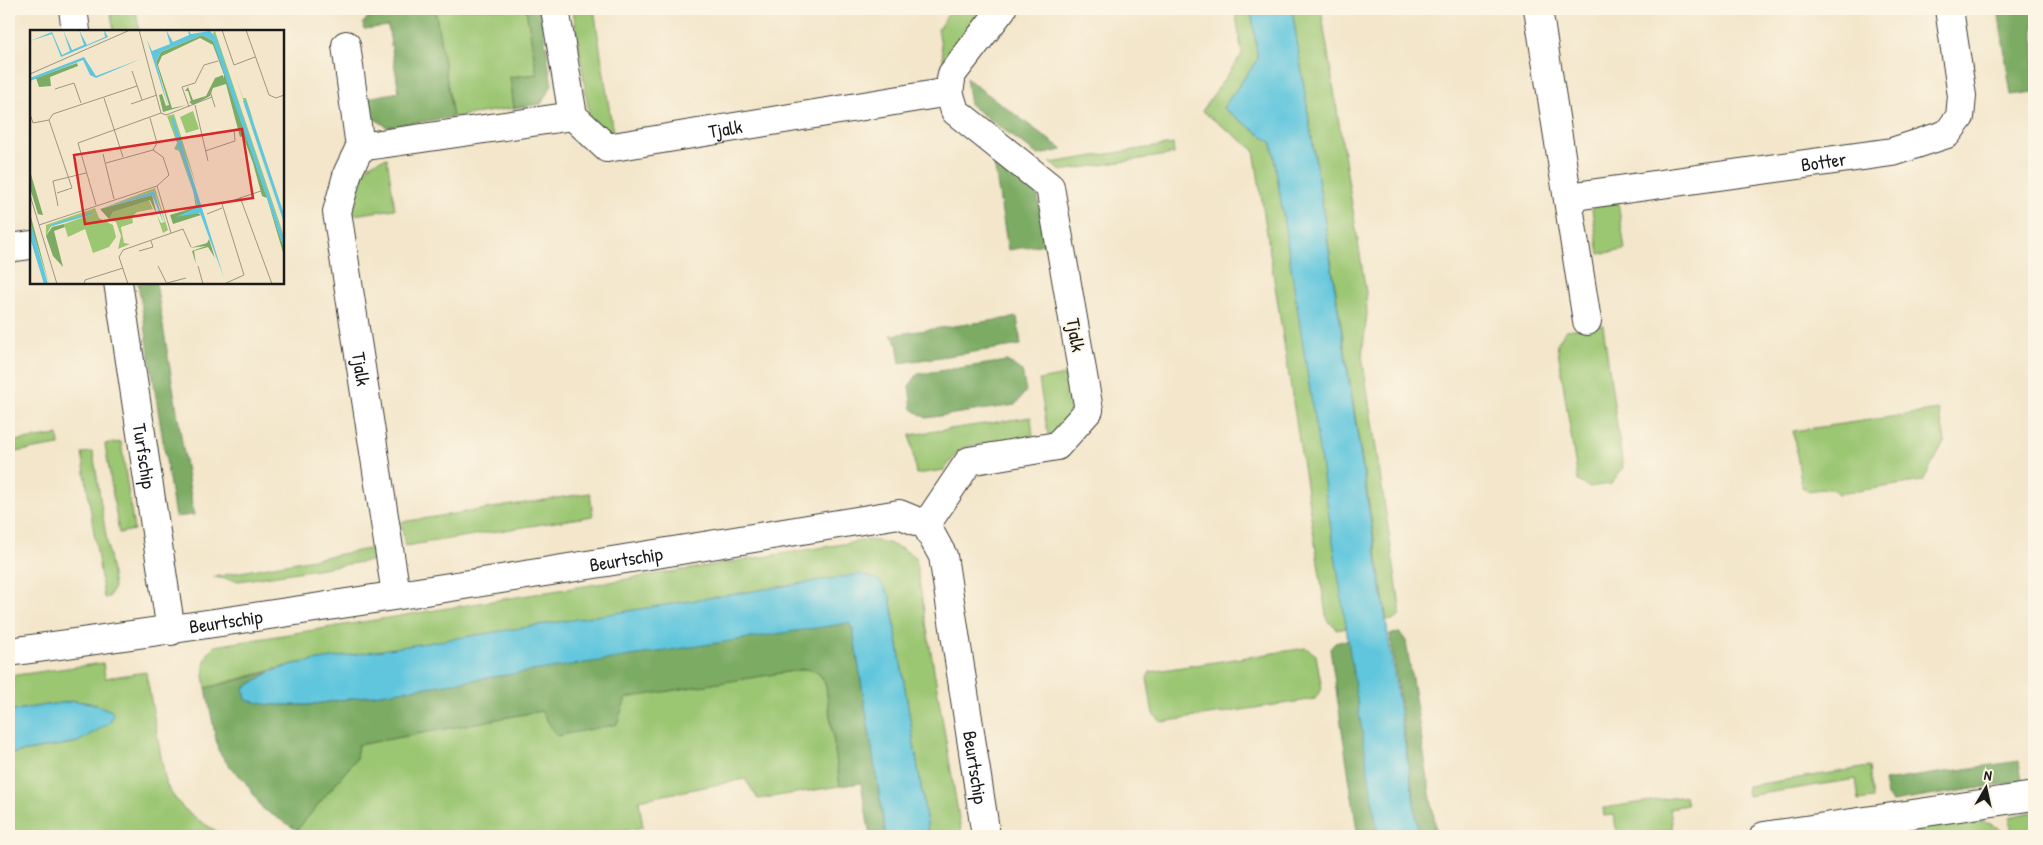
<svg xmlns="http://www.w3.org/2000/svg" width="2043" height="845" viewBox="0 0 2043 845" font-family="'Patrick Hand',sans-serif">
<style>
.green{fill:#9bc672;stroke:#5c7147}
.forest{fill:#7cab64;stroke:#4c6440}
.water{fill:#60c6dd;stroke:#3e717c}
.lines{fill:none;stroke-linecap:round;stroke-linejoin:round}
.minor-casing{stroke:#3c3a36;stroke-width:30}
.minor{stroke:#fff;stroke-width:28}
.labels{text-anchor:middle;stroke-width:4;stroke-linejoin:round;paint-order:stroke}
.street-label{font-size:19px;fill:#1c1c1c;stroke:#fcf5e5}
.inset-road{fill:none;stroke:#9d9584;stroke-width:1}
.view{fill:#d62828;fill-opacity:0.15;stroke:#d62828;stroke-width:2.5}
.inset-edge{fill:none;stroke:#1c1c1c;stroke-width:2.5}
</style>
<rect width="100%" height="100%" fill="#fcf5e5"/>
<filter id="ink" filterUnits="userSpaceOnUse"><feTurbulence type="fractalNoise" baseFrequency=".02" numOctaves="2"/><feDisplacementMap in="SourceGraphic" scale="10" xChannelSelector="R" yChannelSelector="G"/><feConvolveMatrix kernelMatrix="1 2 1 2 8 2 1 2 1" color-interpolation-filters="sRGB"/></filter>
<filter id="wash" filterUnits="userSpaceOnUse"><feTurbulence type="fractalNoise" baseFrequency=".0096" numOctaves="4" result="noise"/><feDisplacementMap in="SourceGraphic" scale="20" xChannelSelector="R" yChannelSelector="G"/><feGaussianBlur stdDeviation="1.12" result="paint"/><feColorMatrix in="noise" values="0 0 0 0 0 0 0 0 0 0 0 0 0 0 0 0 0 1.4 0 .05"/><feComposite in="paint" operator="in"/></filter>
<g filter="url(#wash)">
<rect width="100%" height="100%" fill="#f3e6ca"/>
<g class="green">
<path d="M110,9H136L139,31H114Z"/>
<path d="M435,9H526L537,74L510,77L514,108L453,117Z"/>
<path d="M573,9H594L613,133H608L590,121Z"/>
<path d="M952,9H985L944,63L938,29Z"/>
<path d="M1235,9H1251L1258,59L1223,108L1272,143L1347,628L1336,630V627L1327,621L1254,150L1202,111L1242,54Z"/>
<path d="M1292,9H1321L1366,292L1367,314L1362,356L1400,606V614L1396,619L1387,621Z"/>
<path d="M1173,144L1174,154L1061,171L1050,163Z"/>
<path d="M387,158L395,209L353,215C351,206 354,200 356,191C362,172 367,162 387,158Z"/>
<path d="M1618,202L1625,250L1599,254L1592,209L1596,205Z"/>
<path d="M1603,325L1623,468L1611,484L1589,487L1578,481L1557,344L1566,330Z"/>
<path d="M1065,375L1071,413L1057,433L1048,435L1039,380Z"/>
<path d="M1939,410L1945,441L1923,481L1838,494L1831,488L1807,491L1802,487L1793,431Z"/>
<path d="M1031,417L1033,436L961,448L944,470L916,474L910,435Z"/>
<path d="M58,435L59,445L9,453V442Z"/>
<path d="M121,442L134,530L119,533L105,444Z"/>
<path d="M93,452L114,587L109,597L104,598L82,453Z"/>
<path d="M590,493L593,516L405,546L401,522Z"/>
<path d="M867,540C887,541 899,546 915,557L962,836H929L890,596L415,646L294,664L206,688C203,672 201,658 215,646Z"/>
<path d="M374,548L375,560L239,581L213,577Z"/>
<path d="M1306,648L1316,655L1322,689L1315,699L1162,722L1153,714L1147,678L1150,672Z"/>
<path d="M103,663L105,678L146,672L166,784C181,812 199,820 224,836H9V754L78,742L109,711L92,703L74,701L9,711V676Z"/>
<path d="M806,669C818,671 822,675 826,687L840,786L758,799L745,779L639,800L643,827L597,836H307L297,830L356,759L357,745L541,711Z"/>
<path d="M1869,767L1873,799L1859,801L1856,779L1748,796L1747,786Z"/>
<path d="M1685,796L1687,805L1670,808L1673,830L1617,836L1614,815L1604,816L1603,808Z"/>
<path d="M2032,812L2034,814V836H2013L2009,817Z"/>
<path d="M1961,821C1974,822 1999,819 2002,836H1897L1901,829Z"/>
</g>
<g class="forest">
<path d="M375,9H435L453,117L387,127L369,115L367,98L399,92L388,26L364,29L363,23Z"/>
<path d="M526,9H540L552,85L541,104L514,108L510,77L537,74Z"/>
<path d="M1998,9H2034V92L2011,95Z"/>
<path d="M966,78L1063,150L1038,155L970,105Z"/>
<path d="M993,157L1037,190L1045,244L1008,250Z"/>
<path d="M138,283H156L194,515L175,517Z"/>
<path d="M1017,317L1021,345L900,363L897,343L891,335Z"/>
<path d="M1007,361L1022,371L1026,391L1015,405L926,418L912,409L909,386L918,374Z"/>
<path d="M841,622L849,623L853,630L886,836H870L861,783L840,786L826,687C822,675 818,671 806,669L626,698L617,724L557,736L541,711L358,745L356,759L297,830L263,809L244,780L229,766L218,750L206,688L270,672L244,688L269,705H308Z"/>
<path d="M1400,633L1406,641L1437,836H1419L1390,634Z"/>
<path d="M1350,639L1378,836H1355L1357,831L1330,649L1335,643Z"/>
<path d="M2019,761L2022,781L1892,802L1887,796L1884,781Z"/>
</g>
<g class="water">
<path d="M1251,9H1292L1419,836H1378L1272,143L1223,108L1258,59Z"/>
<path d="M860,574L879,580L890,596L929,836H886L853,630L849,623L308,705H269L246,700L244,688L270,672L294,664Z"/>
<path d="M74,701L92,703L112,711L113,718L110,719L111,722L78,742L9,754V711Z"/>
</g>
</g>
<g filter="url(#ink)">
<g class="lines">
<g class="minor-casing">
<g id="minor">
<path d="M73,9L76,31"/>
<path id="s1" d="M555,9L573,116L607,148L949,92"/>
<path d="M1538,9L1587,321"/>
<path id="s2" d="M346,45L360,147L348,172L337,212L396,594"/>
<path d="M360,147L573,116"/>
<path id="s3" d="M1568,197L1892,152L1947,134L1960,117L1962,96L1949,9"/>
<path d="M9,248L31,245"/>
<path id="s4" d="M118,282L171,631"/>
<path d="M926,525L969,461L1057,446L1089,410L1050,187L955,111L949,92L952,74L1002,9"/>
<path id="s5" d="M9,652C306,612 603,563 899,514L926,525L943,556L986,836"/>
<path d="M1764,836L2034,796"/>
</g>
</g>
<use href="#minor" class="minor"/>
</g>
</g>
<g class="labels">
<g class="street-label">
<text dy="7" stroke="none"><textPath href="#s1" startOffset="275">Tjalk</textPath></text>
<text dy="7" stroke="none"><textPath href="#s3" startOffset="258">Botter</textPath></text>
<text transform="translate(1076 335) rotate(80)" y="7">Tjalk</text>
<text dy="7" stroke="none"><textPath href="#s2" startOffset="331">Tjalk</textPath></text>
<text dy="7" stroke="none"><textPath href="#s4" startOffset="176">Turfschip</textPath></text>
<text dy="7" stroke="none"><textPath href="#s5" startOffset="624">Beurtschip</textPath></text>
<text dy="7" stroke="none"><textPath href="#s5" startOffset="219">Beurtschip</textPath></text>
<text dy="7" stroke="none"><textPath href="#s5" startOffset="1179">Beurtschip</textPath></text>
</g>
</g>
<g transform="translate(30 30)">
<rect width="254" height="254" fill="#f3e6ca"/>
<path d="M185,1L252,200L254,209L183,3ZM205,44L213,68H216L223,90L214,71L254,198ZM163,81L169,99L156,103L150,87ZM144,84L167,157L141,86L162,159L149,121L144,119L147,113L137,86ZM125,158L138,200L133,203L127,185L131,193L135,192L124,161L70,179ZM119,170L123,179L107,182L102,187L103,193L91,197L94,213L100,214L88,219L91,206L86,192L79,189L83,182ZM65,178L69,188L83,195L86,207L79,217L63,223L55,199L38,207L34,194L60,185L22,194L16,206V195Z" fill="#9bc672"/>
<path d="M172,5L183,11L187,19L254,218V226L237,168L232,166L223,133L213,106L210,107L196,54L183,58L180,66L163,75L159,72L161,71L158,61H155L158,57L163,70L176,66L185,48L193,45L194,49V45L183,15L170,8L132,26L128,35L142,78L157,75L133,82L129,65L132,64L136,76L139,75L126,32L131,22ZM47,33L48,36L20,47L21,56L9,57L6,48ZM0,141L13,185H12L8,184L0,158ZM163,160L168,179L148,186L167,182L171,185L143,194L140,185L166,177ZM122,165L127,185L120,170L83,182L79,189L70,179ZM0,183L5,202L19,254L0,192ZM34,194L35,197L24,201L33,237L23,226L16,206L22,197ZM179,209L185,228L178,217L164,221L166,234L162,221L176,216L160,218L177,213Z" fill="#7cab64"/>
<path d="M33,0L42,20L54,15L49,0L57,15L75,7L74,0L78,7L31,27L22,4L0,11L22,2L32,25L40,21ZM136,0L143,12L159,5L158,0L161,4L180,1L186,7L254,209V218L183,11L172,5L131,22L126,32L139,80L117,10L122,21L140,14ZM54,27L66,46L111,29L66,48L60,45L53,30L0,51V48ZM216,70L254,184V193L213,71ZM141,87L144,89L194,248L170,183L146,187L168,177L150,120L146,118L148,114ZM124,161L134,194L122,165L73,178ZM63,182L60,185L19,197L22,194ZM0,192L3,201L18,254H14L0,208Z" fill="#60c6dd"/>
<path class="inset-road" d="M192,0L204,35L225,27M216,0L239,65L246,68L254,65M102,41L112,70M0,44L100,0M25,59L44,53L51,73M180,61L185,77M74,68L93,127M101,74L127,65M165,75L178,131M159,77L152,57L165,53L174,35L188,31M131,83L136,85L182,67M0,84L3,93L19,90M123,120L133,127L139,145L127,156M175,121L205,111L204,99M73,124L84,169M76,133L123,120L127,113L120,88M127,156L141,203M27,163L42,158L19,90L23,84L107,56M0,165L27,254M210,167L242,254M66,175L48,113L131,83L109,0M28,176L23,151L56,143M177,184L192,178M9,195L127,156M109,221L123,217L121,211M128,236L137,254M168,236L173,254M137,253L156,248M54,254L55,250L93,238M98,254L89,227L93,220L153,199L161,217M194,254L214,245L192,174L231,161"/>
<path class="view" d="M212,99L223,168L55,194L44,125Z"/>
<rect width="254" height="254" class="inset-edge"/>
</g>
<rect width="2043" height="845" fill="none" stroke="#fcf5e5" stroke-width="30"/>
<g transform="translate(1986 788) rotate(9)" stroke="#fcf5e5" stroke-width="4" paint-order="stroke">
<path d="M0-4L9 19L0 12L-9 19Z" fill="#1c1c1c"/>
<text y="-8" font-size="14" font-weight="bold" text-anchor="middle" fill="#1c1c1c">N</text>
</g>
</svg>
